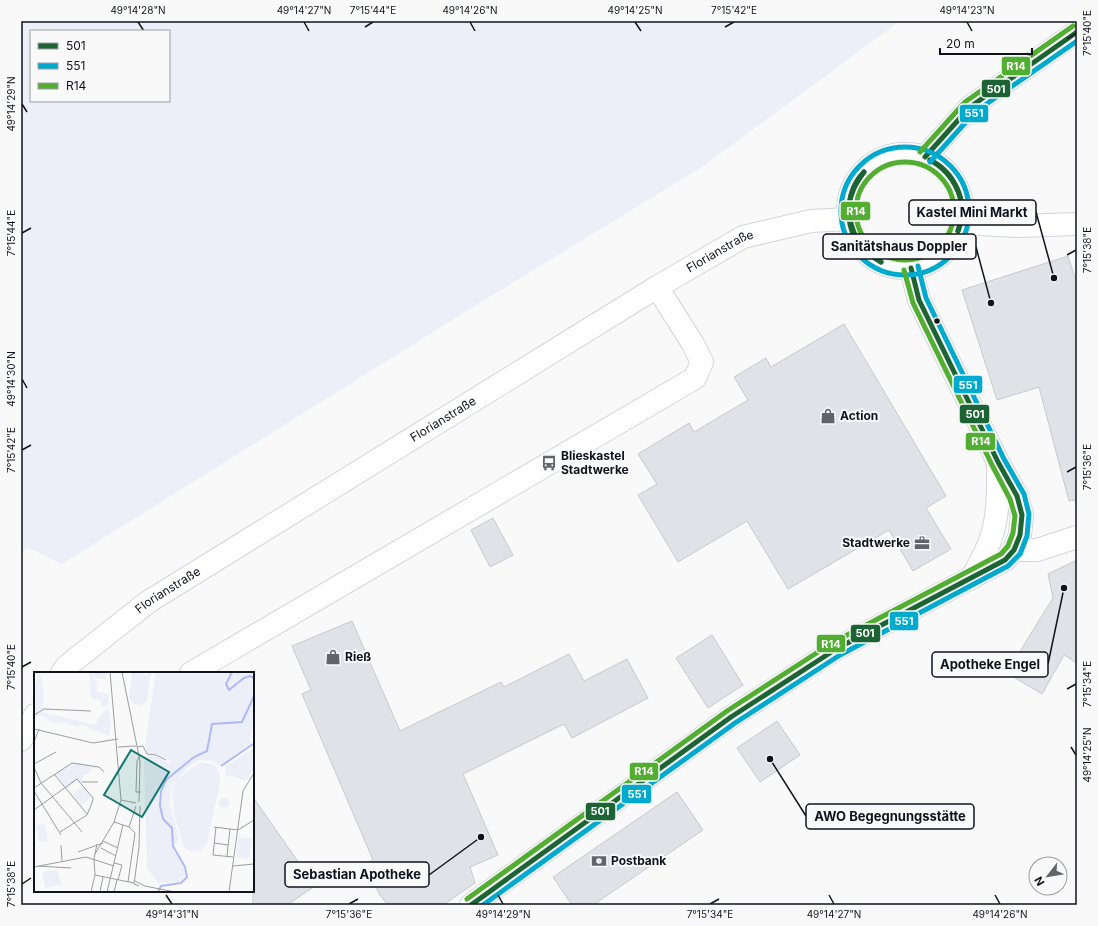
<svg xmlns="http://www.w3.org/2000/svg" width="1098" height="926" viewBox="0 0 1098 926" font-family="Inter,sans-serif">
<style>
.green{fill:#edeff8;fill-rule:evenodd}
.building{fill:#e1e2e8;stroke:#c7c9cf}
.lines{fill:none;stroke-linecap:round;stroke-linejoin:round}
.street-casing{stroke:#d3d5db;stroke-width:24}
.secondary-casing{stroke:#d3d5db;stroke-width:24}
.street{stroke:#fefefe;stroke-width:22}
.secondary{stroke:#fefefe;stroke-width:22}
.bus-1-casing{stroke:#f9f9f9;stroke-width:8}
.bus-2-casing{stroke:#f9f9f9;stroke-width:8}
.bus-3-casing{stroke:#f9f9f9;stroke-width:8}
.bus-1{stroke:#1c6434;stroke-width:5}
.bus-2{stroke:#00a9ce;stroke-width:5}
.bus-3{stroke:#51ae31;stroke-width:5}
.ticks{fill:none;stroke:#10131e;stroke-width:1.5}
.bus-dot{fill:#10131e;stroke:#f9f9f9;stroke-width:1.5}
.labels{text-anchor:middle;stroke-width:4;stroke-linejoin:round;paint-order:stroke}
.street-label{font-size:12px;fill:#10131e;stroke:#f9f9f9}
.poi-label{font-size:12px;font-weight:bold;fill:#10131e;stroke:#f9f9f9;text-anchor:start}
.inset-river{fill:none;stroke:#aebaf7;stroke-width:2}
.inset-road{fill:none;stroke:#9c9da1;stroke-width:1}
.view{fill:#0f766e;fill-opacity:0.15;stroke:#0f766e;stroke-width:2}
.inset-edge{fill:none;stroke:#10131e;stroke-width:2}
.leader{fill:none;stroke:#10131e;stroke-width:1.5}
.callout-dot{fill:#10131e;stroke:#f9f9f9;stroke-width:1.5}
.callout{fill:#f9f9f9;stroke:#10131e;stroke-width:1.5}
.callout-label{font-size:13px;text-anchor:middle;font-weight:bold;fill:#10131e}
.line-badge{stroke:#f9f9f9;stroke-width:1.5}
.badge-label{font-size:11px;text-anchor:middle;font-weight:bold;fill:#fff}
.neatline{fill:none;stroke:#10131e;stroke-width:1.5}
.ticks-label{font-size:10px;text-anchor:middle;fill:#10131e}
</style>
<rect width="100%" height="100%" fill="#f9f9f9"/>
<path class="green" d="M21,21H900L702,167L473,307L62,564L29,548L21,551ZM31,31H169V101H31Z"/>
<g class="building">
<path d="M1068,256L1077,284V500L1069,501L1039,387L997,400L962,290Z"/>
<path d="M844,324L946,496L926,508L951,549L913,571L889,530L788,589L747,521L678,562L638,495L657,484L638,454L689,423L694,432L748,400L734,377L766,358L771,367Z"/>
<path d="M493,518L513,555L490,567L471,530Z"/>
<path d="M1077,560V663L1064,655L1042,694L1007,673L1030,635L1053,598L1048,574Z"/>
<path d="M352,621L400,731L501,682L504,687L569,654L584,681L627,659L648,698L572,738L564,724L463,774L498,855L470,867L475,883L443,905H388L379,894L367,863L373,860L302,694L311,690L292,646Z"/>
<path d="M712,635L743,685L708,708L676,658Z"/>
<path d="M777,721L800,755L760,782L737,748Z"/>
<path d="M677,792L703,830L593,905H572L553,877Z"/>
<path d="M253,797L315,886L287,905H253Z"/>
</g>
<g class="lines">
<g class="street-casing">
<g id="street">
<path d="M961,223L1017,226L1077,224"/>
<path d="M1014,550H1037L1077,537"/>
<path id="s1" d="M62,673L67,666L148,602L657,287L743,237L811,221L848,219"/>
<path d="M191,673L695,378L702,362L693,344L657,287"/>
<path d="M21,740L35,715"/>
</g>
</g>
<g class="secondary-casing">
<g id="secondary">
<circle cx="905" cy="211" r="57"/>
<path d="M925,157L970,107L1077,32"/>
<path d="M972,578C981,561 990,545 994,527C999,507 998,485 998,465"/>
<path d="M471,905L731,717L836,649L1005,560L1014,550L1020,535L1022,515L1017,496L998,462L919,300L911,268"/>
</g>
</g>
<use href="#street" class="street"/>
<use href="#secondary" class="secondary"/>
<g class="bus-1-casing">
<g id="bus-1">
<path d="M925,157L970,107L1077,32"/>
<path d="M930,160C956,173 969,204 958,231"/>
<path d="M930,160C947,169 959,186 962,206C963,214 960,224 958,231"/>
<path d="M849,207C850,233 859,248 881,262"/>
<path d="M849,207C847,233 859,250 881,262"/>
<path d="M849,207C850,193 854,182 864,172"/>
<path d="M849,207C850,193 856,183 864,172"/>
<path d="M471,905L731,717L836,649L1005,560L1014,550L1020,535L1022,515L1017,496L998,462L919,300L911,268"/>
</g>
</g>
<g class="bus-2-casing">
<g id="bus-2">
<circle cx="905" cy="211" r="64"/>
<path d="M930,162L975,112L1077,41"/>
<path d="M483,905L735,723L840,655L1008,566L1020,554L1027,536L1029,514L1024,494L1004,459L926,298L918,266"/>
</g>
</g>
<g class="bus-3-casing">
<g id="bus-3">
<path d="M920,152L965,102L1073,26"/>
<circle cx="905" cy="211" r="49"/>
<path d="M467,899L727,711L832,643L1001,554L1008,546L1013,533L1015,516L1010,499L992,465L913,303L904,270"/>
</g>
</g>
<use href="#bus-1" class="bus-1"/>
<use href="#bus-2" class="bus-2"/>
<use href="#bus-3" class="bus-3"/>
</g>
<path class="ticks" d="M138,22L144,31M304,22L309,31M470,22L475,31M635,22L641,31M967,22L972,31M365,27L373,22M725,27L734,22M1067,39L1076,33M22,104L27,112M22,233L31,228M1067,255L1076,250M22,379L27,388M22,450L31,445M1067,472L1076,467M22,667L31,662M1067,689L1076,684M1071,747L1076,755M22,884L31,878M166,895L172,904M498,895L503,904M829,895L834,904M995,895L1000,904M349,904L358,899M710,904L719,899"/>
<defs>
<g id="shop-bare" transform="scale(1.2)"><path d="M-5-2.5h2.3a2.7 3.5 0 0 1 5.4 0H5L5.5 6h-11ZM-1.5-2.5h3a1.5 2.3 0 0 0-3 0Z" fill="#62646b" stroke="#f9f9f9" stroke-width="2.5" paint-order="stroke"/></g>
<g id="bus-bare" transform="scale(1.2)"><path d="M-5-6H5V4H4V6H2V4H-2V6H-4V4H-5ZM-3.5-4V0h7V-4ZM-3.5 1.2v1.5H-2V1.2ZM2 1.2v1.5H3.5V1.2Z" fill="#62646b" stroke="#f9f9f9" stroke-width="2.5" paint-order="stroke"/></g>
<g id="office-bare" transform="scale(1.2)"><path d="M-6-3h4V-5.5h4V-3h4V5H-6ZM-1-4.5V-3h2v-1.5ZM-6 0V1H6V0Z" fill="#62646b" stroke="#f9f9f9" stroke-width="2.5" paint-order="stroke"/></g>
<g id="bank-bare" transform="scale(1.2)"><path d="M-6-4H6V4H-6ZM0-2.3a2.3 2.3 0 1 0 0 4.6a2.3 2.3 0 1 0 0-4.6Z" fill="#62646b" stroke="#f9f9f9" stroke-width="2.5" paint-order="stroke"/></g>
</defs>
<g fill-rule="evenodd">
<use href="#shop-bare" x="828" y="416"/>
<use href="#bus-bare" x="549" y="463"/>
<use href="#office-bare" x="922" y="543"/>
<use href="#shop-bare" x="333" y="657"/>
<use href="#bank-bare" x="599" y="861"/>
</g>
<circle class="bus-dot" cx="937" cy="321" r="3.5"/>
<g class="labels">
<g class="street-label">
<text dy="4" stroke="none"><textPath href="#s1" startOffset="783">Florianstraße</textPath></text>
<text dy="4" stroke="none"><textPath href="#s1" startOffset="459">Florianstraße</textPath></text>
<text dy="4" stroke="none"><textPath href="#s1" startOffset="135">Florianstraße</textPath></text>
</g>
<g class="poi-label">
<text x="840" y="420">Action</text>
<text x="561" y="460">Blieskastel<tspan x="561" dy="14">Stadtwerke</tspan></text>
<text x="910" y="547" text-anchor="end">Stadtwerke</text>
<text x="345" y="661">Rieß</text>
<text x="611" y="865">Postbank</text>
</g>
</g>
<g transform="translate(34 672)">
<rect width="220" height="220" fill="#f9f9f9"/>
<path d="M55,0H72V8L59,5L63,12V20L74,22L75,30L72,35L68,34L66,28L57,27ZM98,0L115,4L113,0L117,1L113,29L107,33L100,32L95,26ZM122,0H220V47L216,67L217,71L185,94L178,89L165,88L154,95L137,114L136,131L145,167L138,175L150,195L151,204L145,210L125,211L113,197L110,89L113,83L124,85L135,92L138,88L113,81L111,73ZM4,2L7,4L10,23L8,40L61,53L70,39L75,37L77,54L75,64L47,53L43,55L30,50L20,51L7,43L0,46V20ZM220,76V96L212,109L195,103L191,104L192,94ZM166,90L181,93L186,102V110L173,171L167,178L157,179L150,176L140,141L138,116L142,108ZM49,91L63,96L56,97V100L49,104L47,111L43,108L33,116L21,102L38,92ZM49,113L57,125L47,134L38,123ZM185 131a5 5 0 1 1 10 0a5 5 0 1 1-10 0ZM11,152L14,169L5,170L2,153ZM204,165L218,167L215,187L202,185ZM23,198L27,212L11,216L8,200Z" fill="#edeff8"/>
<path class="inset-river" d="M198,0L192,12L195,18L210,6L216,4L220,6M187,94L219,72M124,220L127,214L147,211L153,205L151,195L139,174L138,156L129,147L126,134L127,119L132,108L160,85L173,79L178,52L208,50L220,24"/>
<path class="inset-road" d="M76,0L87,128L102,131M88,0L106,89L105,130M0,43L10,37L57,39M0,57L59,71L84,67M0,70L5,57M84,75L102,74M103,75L109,74L113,82L122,83L132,88M105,85L103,89L102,120H107M0,92L22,80M0,95L7,111L48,160M20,102L53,142M48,110H64M0,116L38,91L65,95L70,100M0,119L27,163M0,138L43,107L59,126L58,131L53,143L26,160M80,150L95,155L101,161L94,210M80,150L87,128M95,155L102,134M180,155L204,158L220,148M182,155L179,183L199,185M69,169L84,176M180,171L194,173M27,173L28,189M67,176L82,184M44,180L69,171M61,182L80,150M193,184L196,157M80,191L88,193L84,208M4,194L37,196M199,194L220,192M0,195L52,185L80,194M61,203L100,211M101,209L111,214L141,220M105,214L100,212L105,175L106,134M57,220L61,203L60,187L63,172M66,220L69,205M73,220L89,153M80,220L83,208M195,220L209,119L220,101"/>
<path class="view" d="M97,78L135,100L108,145L70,123Z"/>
<rect width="220" height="220" class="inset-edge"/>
</g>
<path class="leader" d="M1054 278L1036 212M991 303L976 247M1064 588L1048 664M770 759L806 816M481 837L429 875"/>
<g class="callout-dot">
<circle cx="1054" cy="278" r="4"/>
<circle cx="991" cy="303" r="4"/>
<circle cx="1064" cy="588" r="4"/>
<circle cx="770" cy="759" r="4"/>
<circle cx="481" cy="837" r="4"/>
</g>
<g class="callout">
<rect x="909" y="200" width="127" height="25" rx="4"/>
<rect x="823" y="234" width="153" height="25" rx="4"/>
<rect x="932" y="652" width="116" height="25" rx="4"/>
<rect x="806" y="804" width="168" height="25" rx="4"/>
<rect x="285" y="862" width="144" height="25" rx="4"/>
</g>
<g class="callout-label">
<text x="972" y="217">Kastel Mini Markt</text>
<text x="899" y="251">Sanitätshaus Doppler</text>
<text x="990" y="669">Apotheke Engel</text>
<text x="890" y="821">AWO Begegnungsstätte</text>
<text x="357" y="879">Sebastian Apotheke</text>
</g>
<g class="line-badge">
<rect x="1001" y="56" width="30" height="20" rx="4" fill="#51ae31"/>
<rect x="981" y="79" width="30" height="19" rx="4" fill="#1c6434"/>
<rect x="959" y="104" width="30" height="19" rx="4" fill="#00a9ce"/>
<rect x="840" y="201" width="31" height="20" rx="4" fill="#51ae31"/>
<rect x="953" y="375" width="30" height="19" rx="4" fill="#00a9ce"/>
<rect x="959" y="404" width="31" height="20" rx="4" fill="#1c6434"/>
<rect x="965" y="432" width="31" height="19" rx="4" fill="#51ae31"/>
<rect x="889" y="611" width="30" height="20" rx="4" fill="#00a9ce"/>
<rect x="850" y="624" width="31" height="19" rx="4" fill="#1c6434"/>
<rect x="816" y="634" width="30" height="19" rx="4" fill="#51ae31"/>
<rect x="629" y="762" width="30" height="19" rx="4" fill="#51ae31"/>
<rect x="621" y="784" width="31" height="20" rx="4" fill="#00a9ce"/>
<rect x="585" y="802" width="31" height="19" rx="4" fill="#1c6434"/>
</g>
<g class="badge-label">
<text x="1016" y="70">R14</text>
<text x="996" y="93">501</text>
<text x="974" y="117">551</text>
<text x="856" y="215">R14</text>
<text x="968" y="389">551</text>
<text x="975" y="418">501</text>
<text x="981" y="445">R14</text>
<text x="904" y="625">551</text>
<text x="865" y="637">501</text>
<text x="831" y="648">R14</text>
<text x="644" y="775">R14</text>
<text x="637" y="798">551</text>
<text x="600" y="815">501</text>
</g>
<rect width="1098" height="926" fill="none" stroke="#f9f9f9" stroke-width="44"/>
<rect x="30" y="30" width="140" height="72" fill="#f9f9f9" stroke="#9c9da1"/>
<rect x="38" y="43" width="20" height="6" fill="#1c6434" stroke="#9c9da1"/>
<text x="66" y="50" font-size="12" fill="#10131e">501</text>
<rect x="38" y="63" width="20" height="6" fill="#00a9ce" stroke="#9c9da1"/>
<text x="66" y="70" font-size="12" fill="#10131e">551</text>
<rect x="38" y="83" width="20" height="6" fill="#51ae31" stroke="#9c9da1"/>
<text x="66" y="90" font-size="12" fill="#10131e">R14</text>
<g transform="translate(1048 876) rotate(239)"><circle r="19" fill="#f9f9f9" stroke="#9c9da1"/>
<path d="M0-3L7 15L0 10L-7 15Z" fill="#62646b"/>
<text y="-6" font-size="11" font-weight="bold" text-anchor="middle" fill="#10131e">N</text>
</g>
<path d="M940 48v6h92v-6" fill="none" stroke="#10131e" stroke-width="2"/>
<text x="946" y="48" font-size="12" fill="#10131e" stroke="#f9f9f9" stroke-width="3" paint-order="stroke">20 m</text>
<rect x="22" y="22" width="1054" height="882" class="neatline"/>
<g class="ticks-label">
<text x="138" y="14">49°14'28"N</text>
<text x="304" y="14">49°14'27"N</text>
<text x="373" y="14">7°15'44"E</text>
<text x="470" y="14">49°14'26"N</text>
<text x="635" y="14">49°14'25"N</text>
<text x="734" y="14">7°15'42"E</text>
<text x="967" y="14">49°14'23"N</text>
<text transform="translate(1087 33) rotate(-90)" y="4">7°15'40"E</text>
<text transform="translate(11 104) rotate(-90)" y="4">49°14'29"N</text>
<text transform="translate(11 233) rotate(-90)" y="4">7°15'44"E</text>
<text transform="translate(1087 250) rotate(-90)" y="4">7°15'38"E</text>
<text transform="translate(11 379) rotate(-90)" y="4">49°14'30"N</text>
<text transform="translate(11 450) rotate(-90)" y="4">7°15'42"E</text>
<text transform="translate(1087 467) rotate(-90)" y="4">7°15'36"E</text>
<text transform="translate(11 667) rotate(-90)" y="4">7°15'40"E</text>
<text transform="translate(1087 684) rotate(-90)" y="4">7°15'34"E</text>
<text transform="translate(1087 755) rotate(-90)" y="4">49°14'25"N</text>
<text transform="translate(11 884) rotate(-90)" y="4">7°15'38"E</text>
<text x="172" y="918">49°14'31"N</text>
<text x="349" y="918">7°15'36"E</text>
<text x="503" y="918">49°14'29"N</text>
<text x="710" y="918">7°15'34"E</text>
<text x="834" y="918">49°14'27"N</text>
<text x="1000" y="918">49°14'26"N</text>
</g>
</svg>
